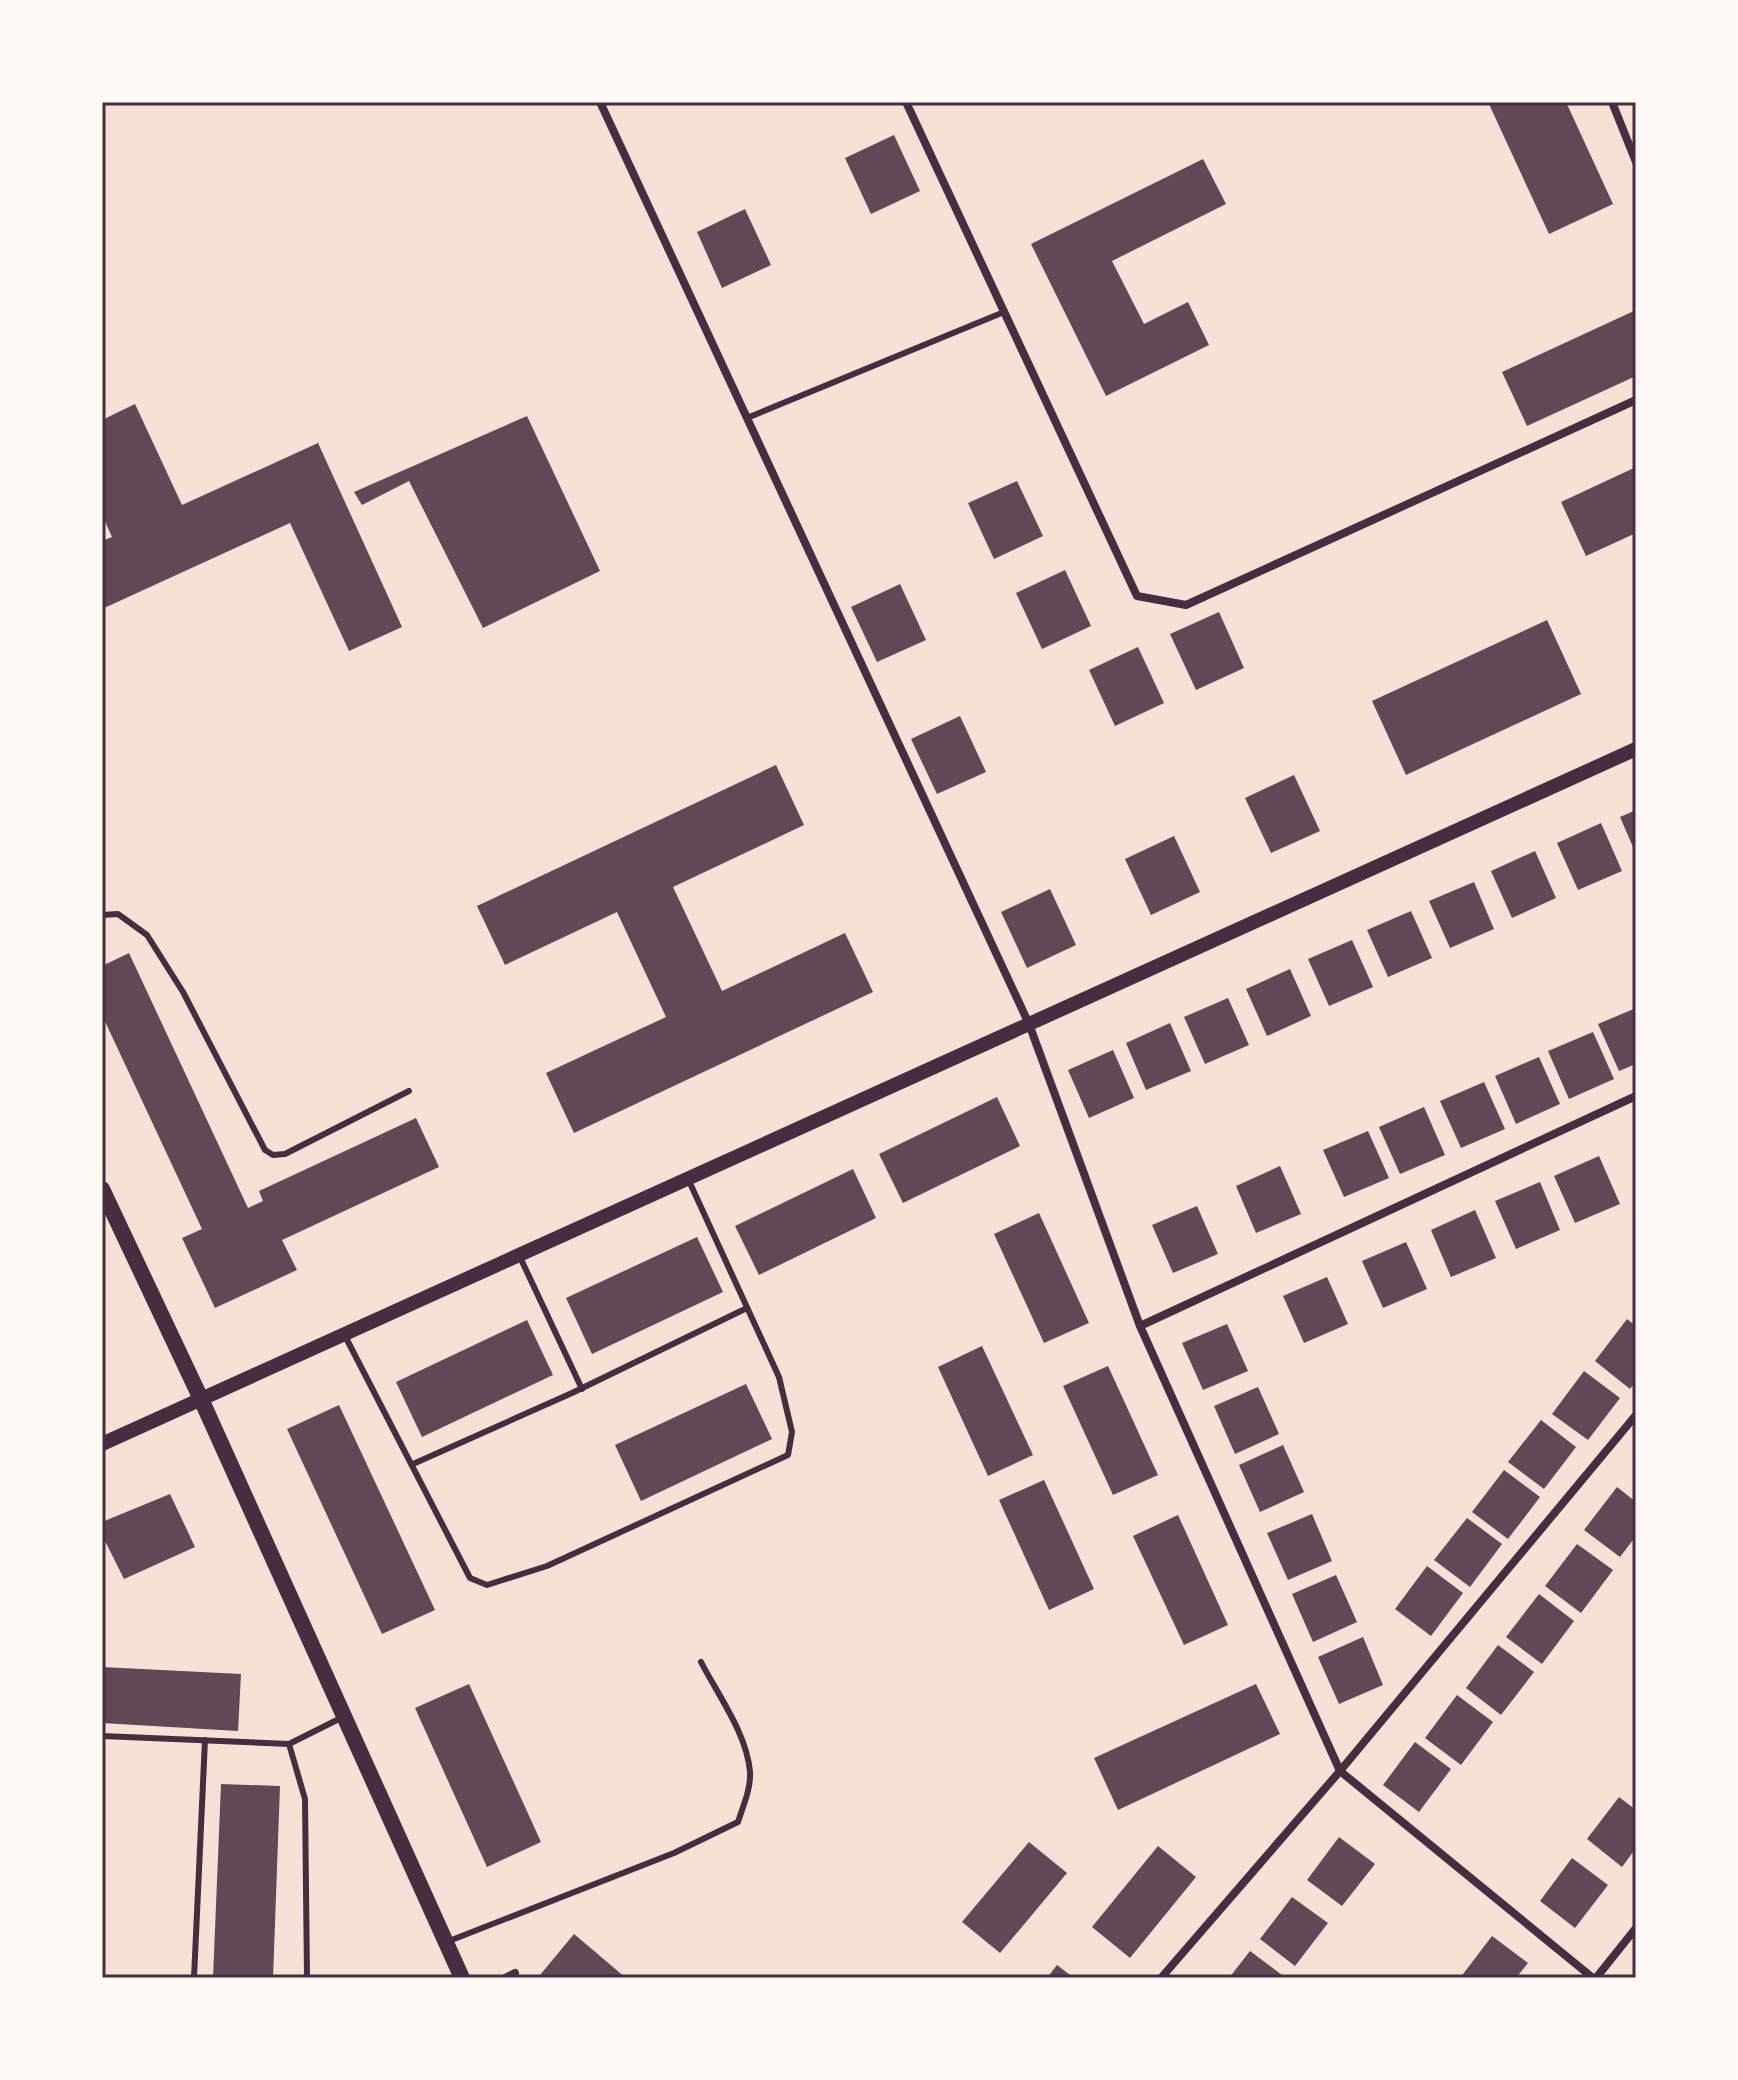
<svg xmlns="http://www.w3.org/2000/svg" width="1738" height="2080" viewBox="0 0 1738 2080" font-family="Arial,sans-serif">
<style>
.building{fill:#644757}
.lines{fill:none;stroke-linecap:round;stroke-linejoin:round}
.service{stroke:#4a2c40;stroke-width:6}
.minor{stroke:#4a2c40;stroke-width:8}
.tertiary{stroke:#4a2c40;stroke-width:14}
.secondary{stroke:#4a2c40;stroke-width:16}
.neatline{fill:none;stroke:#4a2c40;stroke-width:3}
</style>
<rect width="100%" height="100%" fill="#f7e1d7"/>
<g class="building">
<path d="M1488,102H1566L1613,204L1549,234Z"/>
<path d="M894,135L920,191L871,214L845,158Z"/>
<path d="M1203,159L1226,204L1112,261L1144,324L1188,302L1209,345L1106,396L1031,244Z"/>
<path d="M745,209L771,265L722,288L697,232Z"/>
<path d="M1636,310V376L1527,426L1502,372Z"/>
<path d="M135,404L182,505L318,443L402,627L349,651L290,523L102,609V541L112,537L102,515V420Z"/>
<path d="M527,416L600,571L483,628L409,481L362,505L354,492Z"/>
<path d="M1636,467V533L1586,556L1561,502Z"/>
<path d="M1017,481L1043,536L994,559L968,503Z"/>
<path d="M1065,570L1091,626L1042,649L1016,593Z"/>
<path d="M900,584L926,640L877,662L851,607Z"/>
<path d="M1219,612L1244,668L1196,690L1170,634Z"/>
<path d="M1547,620L1581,694L1406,775L1372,701Z"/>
<path d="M1138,647L1164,703L1115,726L1089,670Z"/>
<path d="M960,716L986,772L937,794L911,739Z"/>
<path d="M776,765L804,825L673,887L722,991L845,933L873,992L574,1133L546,1073L666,1017L617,912L505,965L477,906Z"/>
<path d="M1294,775L1320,831L1271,853L1245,798Z"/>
<path d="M1636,810V854L1620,817Z"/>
<path d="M1601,823L1622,871L1578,890L1557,843Z"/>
<path d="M1174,836L1200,892L1151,915L1125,859Z"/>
<path d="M1535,851L1556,898L1512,918L1491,871Z"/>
<path d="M1474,882L1494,929L1450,948L1429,901Z"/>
<path d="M1050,889L1076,945L1027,968L1001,912Z"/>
<path d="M1411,911L1432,958L1388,977L1367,930Z"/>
<path d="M1352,940L1373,987L1329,1006L1308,959Z"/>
<path d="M129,953L248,1208L263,1201L259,1191L416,1118L439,1167L282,1240L297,1270L215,1308L182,1238L202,1229L102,1015V966Z"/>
<path d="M1290,969L1311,1016L1267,1036L1246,989Z"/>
<path d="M1228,998L1249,1045L1205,1064L1184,1017Z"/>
<path d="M1636,1008V1064L1619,1071L1598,1024Z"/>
<path d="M1170,1023L1191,1071L1146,1090L1126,1043Z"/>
<path d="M1593,1032L1614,1079L1569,1099L1548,1051Z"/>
<path d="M1113,1050L1134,1098L1089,1118L1068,1070Z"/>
<path d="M1539,1057L1560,1104L1516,1124L1495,1076Z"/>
<path d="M1484,1082L1505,1129L1461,1148L1440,1101Z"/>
<path d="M997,1097L1020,1146L903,1203L879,1154Z"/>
<path d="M1424,1107L1445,1155L1400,1174L1379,1127Z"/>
<path d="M1368,1131L1389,1178L1344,1197L1323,1150Z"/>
<path d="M1599,1156L1620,1204L1575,1223L1554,1176Z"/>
<path d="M1280,1166L1301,1214L1256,1233L1236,1186Z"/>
<path d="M853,1169L876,1218L759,1275L735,1226Z"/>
<path d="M1540,1182L1560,1230L1516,1249L1495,1201Z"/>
<path d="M1197,1206L1218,1254L1173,1273L1152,1225Z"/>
<path d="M1475,1210L1496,1258L1451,1277L1431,1230Z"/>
<path d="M1039,1213L1089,1323L1044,1343L994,1234Z"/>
<path d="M697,1237L723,1292L592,1354L566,1298Z"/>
<path d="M1406,1242L1427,1289L1383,1308L1362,1261Z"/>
<path d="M1327,1277L1348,1324L1304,1343L1283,1296Z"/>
<path d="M1627,1319L1636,1326V1381L1630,1389L1595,1361Z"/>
<path d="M527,1320L553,1375L422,1437L396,1382Z"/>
<path d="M1227,1324L1248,1371L1203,1390L1182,1343Z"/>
<path d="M982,1346L1033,1455L988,1476L938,1367Z"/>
<path d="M1108,1366L1158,1475L1113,1495L1063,1386Z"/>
<path d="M1584,1371L1620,1398L1588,1440L1552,1414Z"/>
<path d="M746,1384L772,1439L641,1501L615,1445Z"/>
<path d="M1258,1387L1279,1434L1235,1454L1214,1406Z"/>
<path d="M339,1405L435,1610L382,1634L287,1429Z"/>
<path d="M1541,1420L1576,1447L1544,1489L1508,1462Z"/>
<path d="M1283,1445L1304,1492L1260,1512L1239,1465Z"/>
<path d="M1504,1470L1540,1497L1508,1539L1472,1512Z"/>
<path d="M1044,1480L1094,1589L1049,1610L999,1500Z"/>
<path d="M1617,1487L1636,1502V1536L1620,1557L1584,1530Z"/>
<path d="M170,1494L195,1547L124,1579L102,1535V1522Z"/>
<path d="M1312,1514L1332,1561L1288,1580L1267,1533Z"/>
<path d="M1178,1515L1228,1625L1184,1645L1133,1536Z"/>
<path d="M1467,1518L1502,1544L1470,1587L1434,1560Z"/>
<path d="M1577,1544L1613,1570L1581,1613L1545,1586Z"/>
<path d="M1427,1566L1463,1593L1431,1636L1395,1609Z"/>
<path d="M1336,1575L1357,1622L1313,1642L1292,1594Z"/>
<path d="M1539,1594L1574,1621L1542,1664L1506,1637Z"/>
<path d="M1363,1637L1383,1685L1339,1704L1318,1657Z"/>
<path d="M1498,1645L1534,1672L1501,1715L1466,1688Z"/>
<path d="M102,1667L241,1674L238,1731L102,1723Z"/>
<path d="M469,1684L541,1842L487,1867L415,1708Z"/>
<path d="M1256,1684L1280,1734L1118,1810L1094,1758Z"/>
<path d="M1457,1695L1493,1722L1461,1765L1425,1738Z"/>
<path d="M1415,1742L1451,1769L1419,1812L1383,1785Z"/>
<path d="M221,1784L280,1786L273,1978H213Z"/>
<path d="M1619,1797L1636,1810V1848L1622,1867L1587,1839Z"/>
<path d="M1339,1837L1375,1864L1342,1906L1307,1880Z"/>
<path d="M1029,1842L1067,1873L1000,1953L962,1922Z"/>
<path d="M1158,1846L1196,1877L1130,1958L1092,1927Z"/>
<path d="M1572,1858L1608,1885L1575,1928L1540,1901Z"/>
<path d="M1292,1897L1328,1923L1295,1966L1260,1939Z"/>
<path d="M574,1934L626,1978H544L540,1975Z"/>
<path d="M1492,1936L1528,1963L1516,1978H1460Z"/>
<path d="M1250,1951L1286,1978H1229Z"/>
<path d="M1057,1965L1074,1978H1047Z"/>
</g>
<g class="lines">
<g class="service">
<path d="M747,418L1004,312"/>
<path d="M102,915L118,914L147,935L183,992L265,1150L273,1155L285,1154L409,1091"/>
<path d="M519,1255L582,1389"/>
<path d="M344,1334L470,1578L487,1585L547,1566L788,1455L792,1432L779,1377L689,1181"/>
<path d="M413,1464L572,1393L747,1308"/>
<path d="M102,1736L289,1744"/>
<path d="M449,1941L674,1853L738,1822C743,1806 751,1789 750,1772C747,1734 718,1695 701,1662"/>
<path d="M194,1978L205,1740"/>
<path d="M307,1978L305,1799L289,1744L343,1717"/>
</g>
<g class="minor">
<path d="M600,102L1029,1024L1140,1326L1340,1771L1593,1978"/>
<path d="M906,102L1137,596L1186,605L1636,400"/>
<path d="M1612,102L1636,162"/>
<path d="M1140,1326L1636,1096"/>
<path d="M505,1978L515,1973"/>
<path d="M1161,1978L1340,1771L1636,1415"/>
<path d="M1596,1978L1636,1928"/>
</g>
<path class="tertiary" d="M102,1444L1636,749"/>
<path class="secondary" d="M102,1189L201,1399L462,1978"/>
</g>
<rect width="1738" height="2080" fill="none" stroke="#fffaf5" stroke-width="208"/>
<rect x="104" y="104" width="1530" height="1872" class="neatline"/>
</svg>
